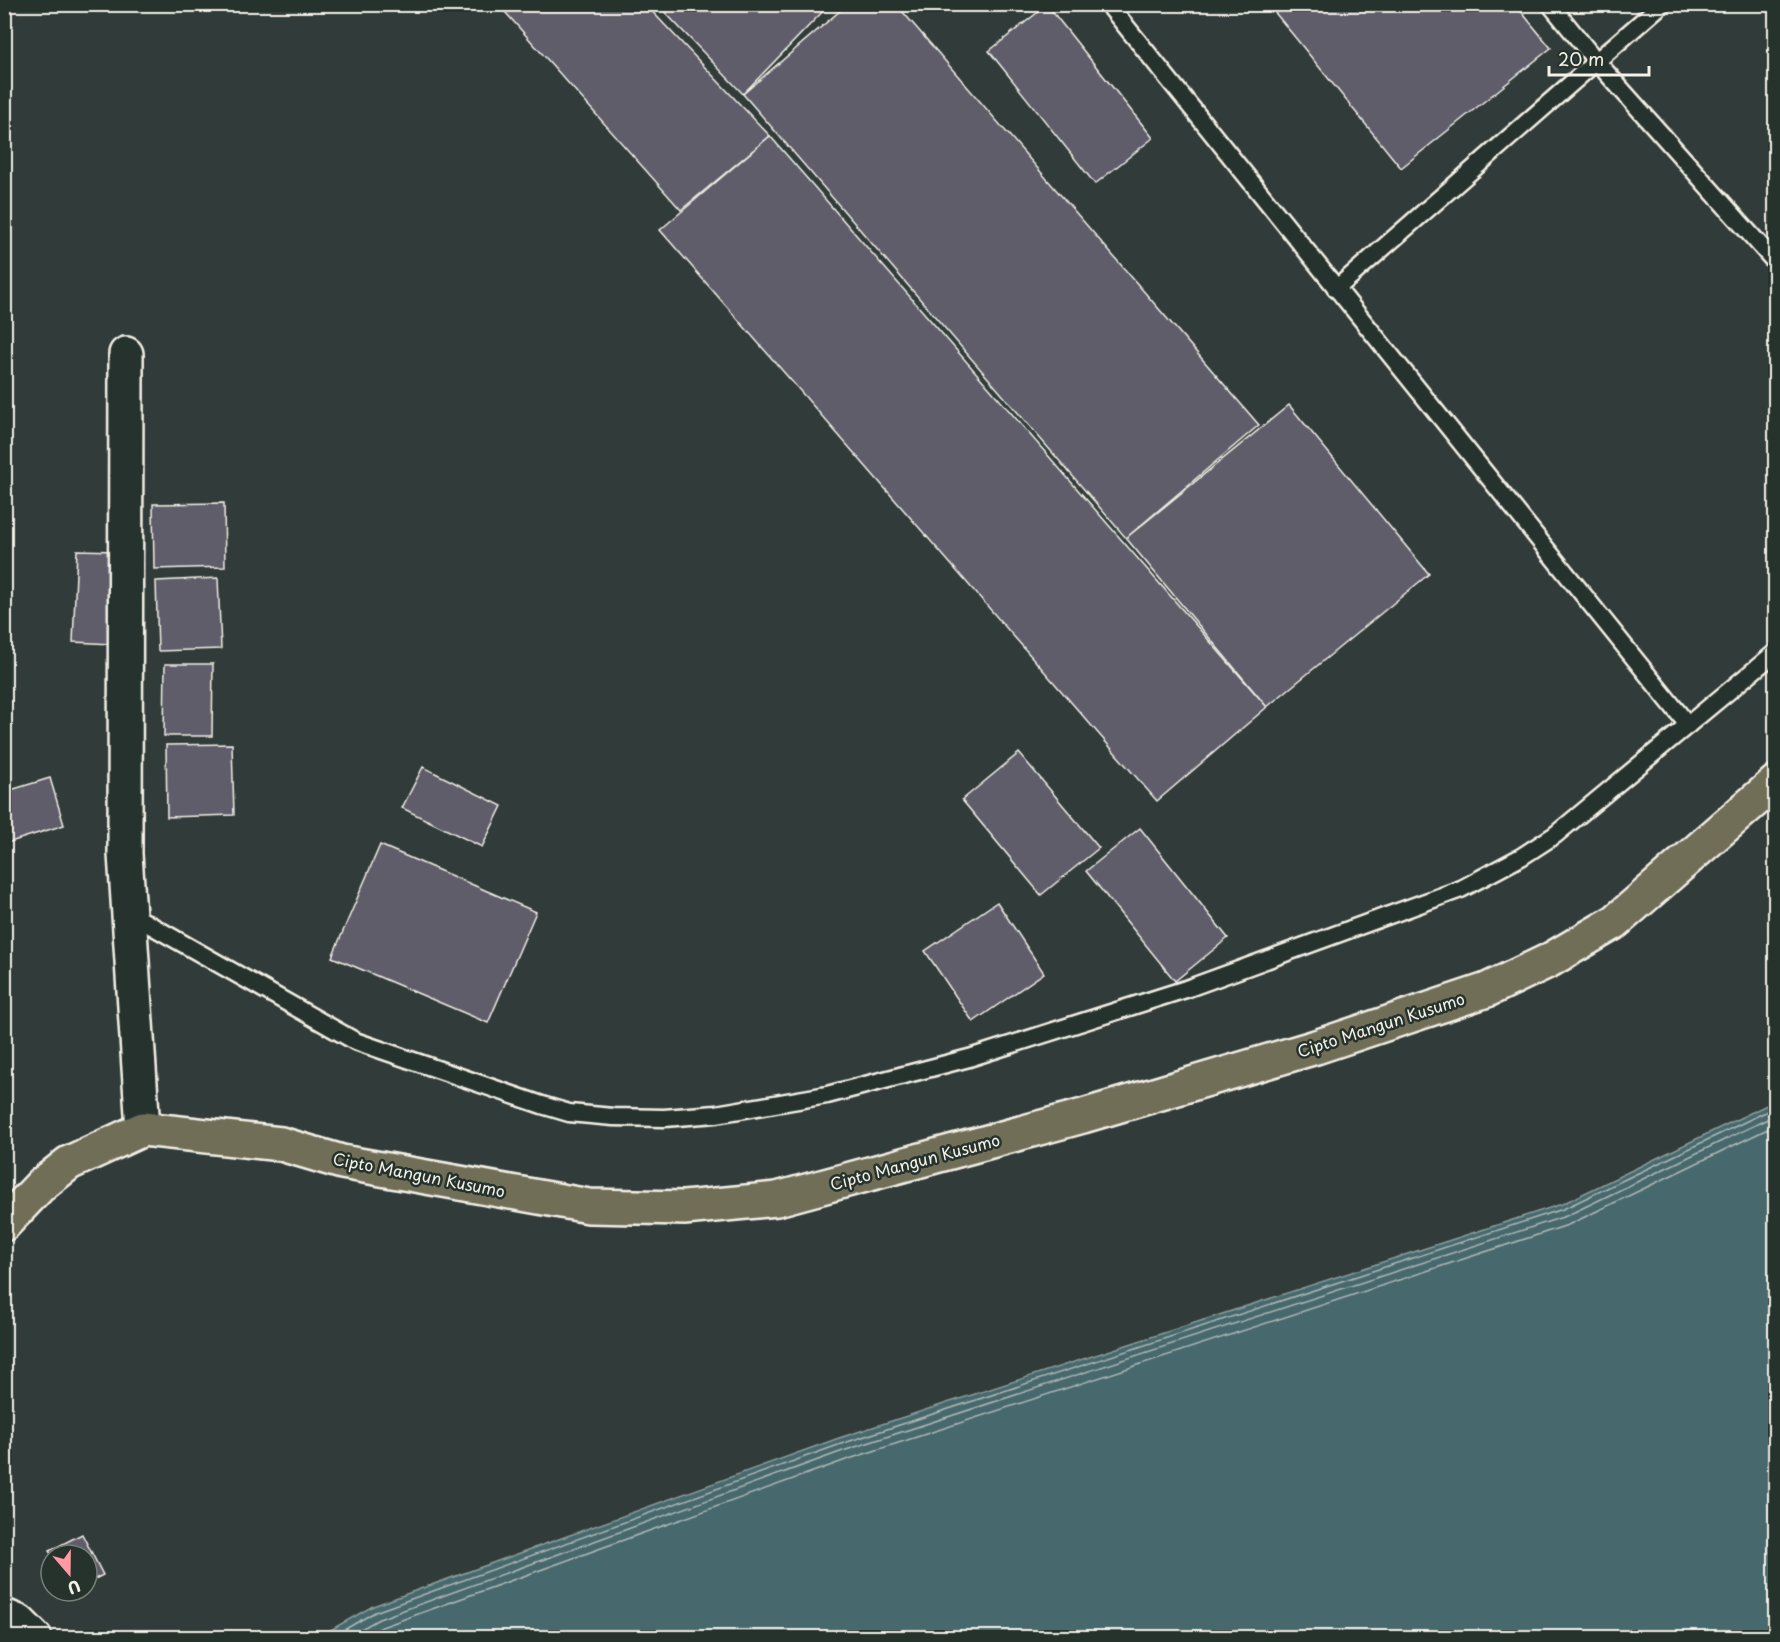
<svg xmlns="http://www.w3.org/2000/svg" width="1780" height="1642" viewBox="0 0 1780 1642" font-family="'Playpen Sans',sans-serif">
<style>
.water{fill:#47686d;stroke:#8c9f9e;stroke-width:1.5}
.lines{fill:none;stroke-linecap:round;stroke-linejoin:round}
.shore{stroke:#afbab7;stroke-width:1.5}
.building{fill:#5e5d6a;stroke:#f4f1e8;stroke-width:1.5}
.lane-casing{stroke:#f4f1e8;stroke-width:21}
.street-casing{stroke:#f4f1e8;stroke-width:38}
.highway-casing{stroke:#f4f1e8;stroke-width:38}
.lane{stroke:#26332d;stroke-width:16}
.street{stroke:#26332d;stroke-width:33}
.highway{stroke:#716e59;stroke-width:33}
.labels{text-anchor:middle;stroke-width:5;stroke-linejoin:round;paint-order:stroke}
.street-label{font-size:16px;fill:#f4f1e8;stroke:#26332d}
</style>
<rect width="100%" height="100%" fill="#313b39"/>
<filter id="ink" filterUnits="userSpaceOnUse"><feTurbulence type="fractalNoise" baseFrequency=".0167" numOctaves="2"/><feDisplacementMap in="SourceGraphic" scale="12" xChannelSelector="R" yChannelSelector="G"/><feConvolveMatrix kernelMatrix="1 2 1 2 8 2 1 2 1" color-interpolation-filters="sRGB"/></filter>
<g filter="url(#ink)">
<path class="water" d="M1775,1101V1637H318L373,1606L839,1438L1562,1204Z"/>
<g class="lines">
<g class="shore">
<path d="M330,1638L375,1612L841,1444L1563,1209L1776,1107"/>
<path d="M345,1638L379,1619L843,1451L1566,1216L1776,1115"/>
<path d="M363,1638L382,1627L846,1460L1568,1225L1776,1125"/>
</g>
</g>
<g class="building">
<path d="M498,4H645L770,136L681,210Z"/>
<path d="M657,4H830L743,94Z"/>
<path d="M848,4H896L1259,425L1126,538L743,94Z"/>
<path d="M1268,4H1515L1551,48L1401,168Z"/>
<path d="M1047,5L1153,138L1095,184L989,51Z"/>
<path d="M770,136L1267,707L1157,801L660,230Z"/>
<path d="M1289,405L1429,574L1267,707L1126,538Z"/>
<path d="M224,503L225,567L154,569L153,504Z"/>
<path d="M77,550L116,551L112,644L73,642Z"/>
<path d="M218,578L221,649L158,651L156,581Z"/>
<path d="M165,664H213L212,736H164Z"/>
<path d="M232,744L234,815L167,817L166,745Z"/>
<path d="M1019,753L1099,848L1041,895L962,800Z"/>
<path d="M423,767L502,806L482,847L402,808Z"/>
<path d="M50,778L64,825L4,844V792Z"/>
<path d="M1140,828L1228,938L1175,981L1086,871Z"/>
<path d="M380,845L536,912L488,1023L332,957Z"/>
<path d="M997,902L1044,973L973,1022L925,951Z"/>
<path d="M82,1534L103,1575L87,1583V1555H52L49,1551Z"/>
</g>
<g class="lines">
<g class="lane-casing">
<g id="lane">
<path d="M1108,4L1688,725"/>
<path d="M1550,4L1597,62L1776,263"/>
<path d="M1336,289L1662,4"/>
<path d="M129,913L355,1041L542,1105L569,1113L613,1117L664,1118L716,1114L827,1095L969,1058L1186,989L1461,889L1521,857L1555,835L1776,652"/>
</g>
</g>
<g class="street-casing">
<g id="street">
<path d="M126,354L125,854L143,1129"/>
<path d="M4,1616L19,1622L35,1638"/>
</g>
</g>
<g class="highway-casing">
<path id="highway" d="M4,1224L40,1186L69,1163L143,1129L281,1144L342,1162L589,1206L684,1208L777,1199L1083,1116L1316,1047L1487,990L1550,960L1615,922L1776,782"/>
</g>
<use href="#lane" class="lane"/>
<use href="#street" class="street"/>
<use href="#highway" class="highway"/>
</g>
</g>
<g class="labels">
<g class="street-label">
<text transform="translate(1381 1025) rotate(-18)" y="6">Cipto Mangun Kusumo</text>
<text transform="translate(915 1162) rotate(-15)" y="6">Cipto Mangun Kusumo</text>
<text transform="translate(419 1175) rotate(11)" y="6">Cipto Mangun Kusumo</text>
</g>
</g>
<rect width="1780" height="1642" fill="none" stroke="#26332d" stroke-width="24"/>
<rect x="12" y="12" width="1756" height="1618" fill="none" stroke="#f4f1e8" stroke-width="2" filter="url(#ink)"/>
<g transform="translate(69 1573) rotate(160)"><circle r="28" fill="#26332d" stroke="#787f78" stroke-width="1.5"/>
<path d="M0-4.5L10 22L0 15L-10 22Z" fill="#ff9aa2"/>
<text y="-9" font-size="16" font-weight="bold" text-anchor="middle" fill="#f4f1e8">U</text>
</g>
<path d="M1549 66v9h100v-9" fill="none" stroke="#f4f1e8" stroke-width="3"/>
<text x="1558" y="66" font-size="18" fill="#f4f1e8" stroke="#26332d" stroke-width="4.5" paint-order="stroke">20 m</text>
</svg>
